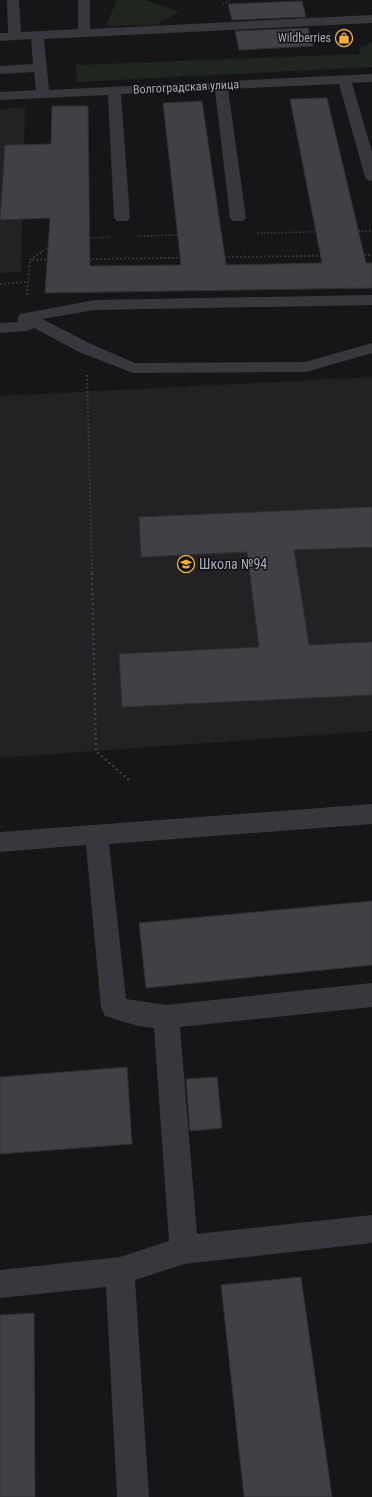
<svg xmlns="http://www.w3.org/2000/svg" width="372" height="1497" viewBox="0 0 372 1497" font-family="'Roboto Condensed',sans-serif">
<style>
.built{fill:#222225}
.green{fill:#1e261f}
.building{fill:#404145;stroke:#303034}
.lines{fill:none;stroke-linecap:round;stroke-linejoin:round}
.path-far2{stroke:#3d3f44;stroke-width:1.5;stroke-dasharray:1.5 2;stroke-linecap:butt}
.path-far1{stroke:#3d3f44;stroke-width:2;stroke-dasharray:1.5 2.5;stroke-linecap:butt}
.path{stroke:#3d3f44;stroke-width:2.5;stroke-dasharray:2 3;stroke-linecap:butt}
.minor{fill:#37383d;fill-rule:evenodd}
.labels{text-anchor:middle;stroke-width:3;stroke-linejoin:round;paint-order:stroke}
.far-poi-label{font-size:12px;fill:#a8adb8;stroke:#111113;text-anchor:end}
.far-street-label{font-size:12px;fill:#a8adb8;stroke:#111113}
.poi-label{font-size:14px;fill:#a8adb8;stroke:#111113;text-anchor:start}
</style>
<rect width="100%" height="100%" fill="#161618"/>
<g class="built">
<path d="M25,108L21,272L0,273V109Z"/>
<path d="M372,377V731L0,758V396Z"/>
</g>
<g class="green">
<path d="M117,0H145L179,12L156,25L106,26Z"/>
<path d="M372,42V67L77,82L76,65L360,54L359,48Z"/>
</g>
<g class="building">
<path d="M302,1L306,17L232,20L228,4Z"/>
<path d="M308,28L313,46L239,50L235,31Z"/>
<path d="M327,98L366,263H372V288L45,293L50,218L0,220L5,145L51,144L52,106H88L90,266L181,265L163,103L202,101L226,265L322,263L290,99Z"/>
<path d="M372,507V547L294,550L309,645L372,642V695L122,707L119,654L259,647L247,552L141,557L139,517Z"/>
<path d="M372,901V965L146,988L139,923Z"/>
<path d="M127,1067L132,1144L0,1154V1077Z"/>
<path d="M217,1077L222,1128L190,1131L186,1079Z"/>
<path d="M301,1277L332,1497H244L221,1285Z"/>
<path d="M34,1313L35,1497H0V1315Z"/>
</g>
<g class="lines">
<g class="path-far2">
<path d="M223,4L230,0"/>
<path d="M257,233L372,231"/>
<path d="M137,236L222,234"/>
<path d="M40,253L58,240L110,237"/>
</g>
<g class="path-far1">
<path d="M41,252L30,260L372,255"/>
<path d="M0,284L27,282"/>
<path d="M27,295L30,260"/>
<path d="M87,375L92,574"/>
</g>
<path class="path" d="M92,573L96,751L130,781"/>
<g class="minor">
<path d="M7,0H19L21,32L78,29V0H90V29L372,15V23L44,39L49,90L372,74V82L352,83L372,152V181L367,180L365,177L339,84L228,89L246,218L243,221H233L230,218L215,90L121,94L130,218L127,221H117L114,218L108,95L0,100V92L36,90L34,72L0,74V66L33,64L31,39L0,41V33H8Z"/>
<path d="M372,295V305L95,310L42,319L91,344L135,363L305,362L372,343V353L306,372L133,373L79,352L34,328L27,331L0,333V323L18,322V317L20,314L95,300Z"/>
<path d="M372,804V824L109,844L126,999L166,1005L372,983V1007L180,1027L197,1234L372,1215V1243L184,1264L135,1280L149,1497H117L106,1287L0,1298V1270L120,1257L169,1241L154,1028L138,1026L105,1016L101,1008L86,845L0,852V832Z"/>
</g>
</g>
<defs>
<g id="shop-ring" transform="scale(0.9)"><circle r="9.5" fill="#111113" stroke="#f2b134" stroke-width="1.5"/><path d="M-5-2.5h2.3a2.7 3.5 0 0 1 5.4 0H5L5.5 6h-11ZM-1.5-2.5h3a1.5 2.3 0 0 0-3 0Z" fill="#f2b134"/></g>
<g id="school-ring" transform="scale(0.9)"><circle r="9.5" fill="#111113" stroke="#f2b134" stroke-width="1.5"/><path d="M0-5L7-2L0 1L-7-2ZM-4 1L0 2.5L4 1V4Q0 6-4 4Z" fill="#f2b134"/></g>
</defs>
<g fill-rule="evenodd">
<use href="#shop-ring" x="344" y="38"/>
<use href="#school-ring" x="186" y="564"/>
</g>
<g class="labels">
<g class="far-poi-label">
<text x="331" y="42">Wildberries</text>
</g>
<g class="far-street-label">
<text transform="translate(186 87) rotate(-3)" y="4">Волгоградская улица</text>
</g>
<g class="poi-label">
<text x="199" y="569">Школа №94</text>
</g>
</g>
</svg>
